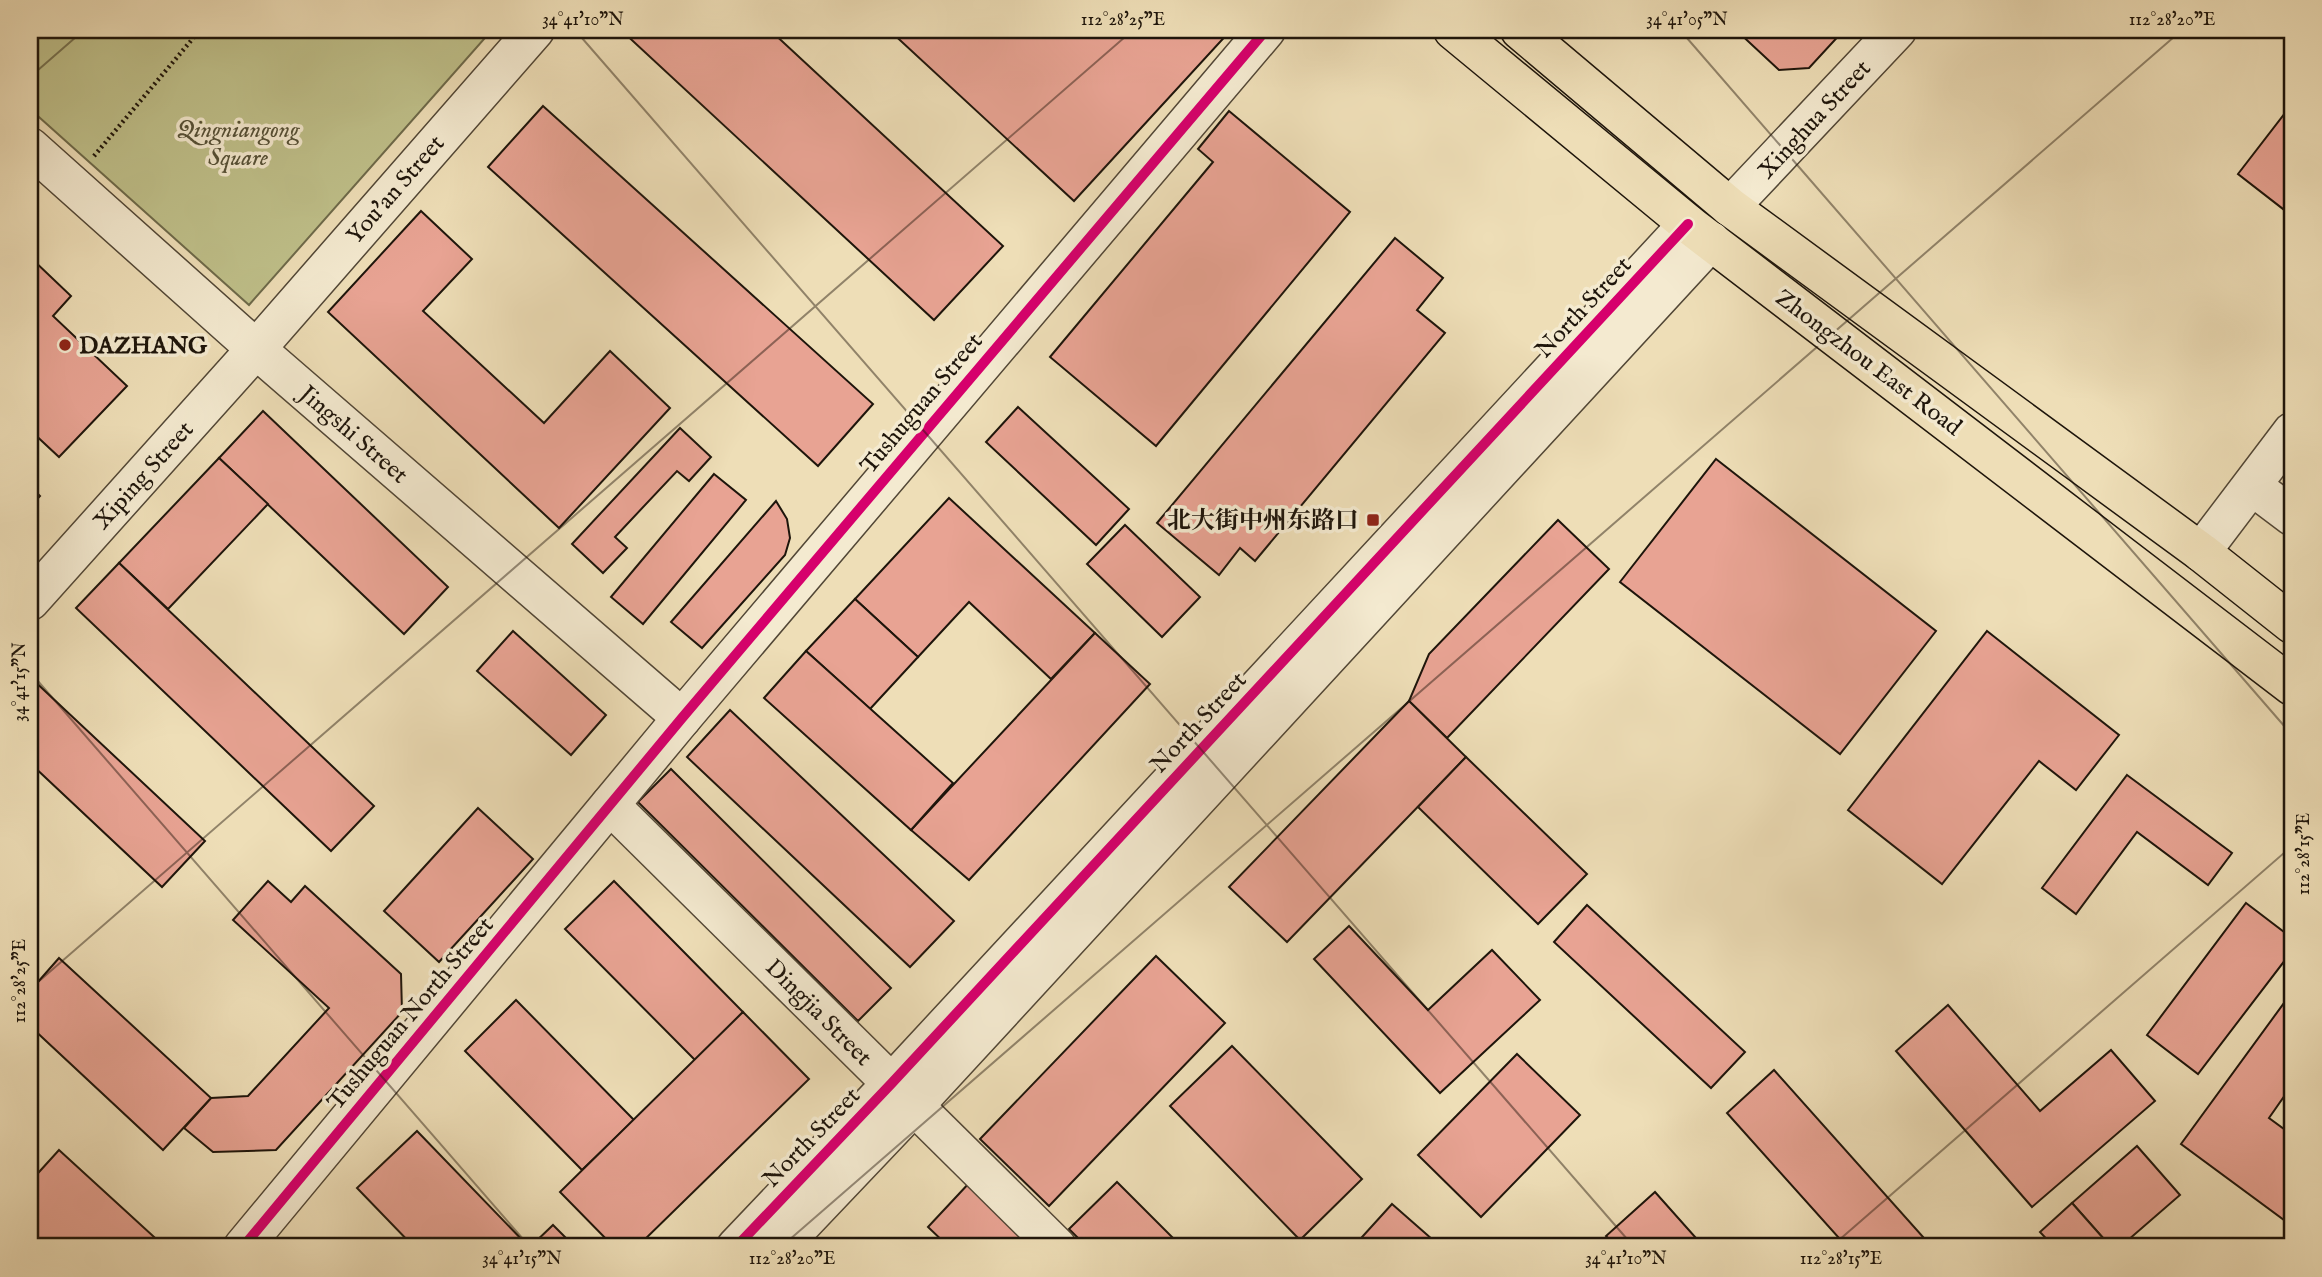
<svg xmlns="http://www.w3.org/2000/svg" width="2322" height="1277" viewBox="0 0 2322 1277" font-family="'IM FELL English','Noto Serif SC',serif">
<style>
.green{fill:#bfc08a;stroke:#6e6a4a;stroke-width:2}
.building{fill:#e8a393;stroke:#1e150b;stroke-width:2}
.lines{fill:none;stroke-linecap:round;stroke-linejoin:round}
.minor-casing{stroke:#524736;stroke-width:41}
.major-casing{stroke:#1e150b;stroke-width:41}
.path{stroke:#1e150b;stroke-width:4.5;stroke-dasharray:2 3.5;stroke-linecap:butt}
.minor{stroke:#f4ead0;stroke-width:38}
.major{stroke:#eedeb7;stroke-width:38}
.cycleway-casing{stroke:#f4ead0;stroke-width:15}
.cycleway{stroke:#d6006c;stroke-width:10}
.ticks{fill:none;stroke:#1e150b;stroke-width:2;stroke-opacity:0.45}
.poi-dot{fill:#8f2418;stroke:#f4ead0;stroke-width:2.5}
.labels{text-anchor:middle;stroke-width:7;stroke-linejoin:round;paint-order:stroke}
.street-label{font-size:24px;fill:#1e150b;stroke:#f4ead0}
.park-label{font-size:24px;font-style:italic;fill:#565137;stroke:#f4ead0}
.poi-label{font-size:24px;font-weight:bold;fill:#1e150b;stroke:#f4ead0;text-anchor:start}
.neatline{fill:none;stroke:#1e150b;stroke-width:2.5}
.ticks-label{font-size:18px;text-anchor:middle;fill:#1e150b}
</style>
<rect width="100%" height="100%" fill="#eedeb7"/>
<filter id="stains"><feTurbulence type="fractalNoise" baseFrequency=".00286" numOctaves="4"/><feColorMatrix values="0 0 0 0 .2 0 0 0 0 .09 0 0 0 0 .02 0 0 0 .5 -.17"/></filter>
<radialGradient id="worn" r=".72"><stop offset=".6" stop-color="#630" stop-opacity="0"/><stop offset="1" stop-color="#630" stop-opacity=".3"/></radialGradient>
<path class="green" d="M30,30H492L249,305L30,109Z"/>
<g class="building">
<path d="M621,30H770L1003,246L934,320Z"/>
<path d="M889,30H1231L1074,201Z"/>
<path d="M1736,30H1844L1809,68L1779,70Z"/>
<path d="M2292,104V216L2238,174Z"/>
<path d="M543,106L873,404L818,466L488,167Z"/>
<path d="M1229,111L1350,212L1156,446L1050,357L1213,162L1198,149Z"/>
<path d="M421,211L472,259L423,311L544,423L610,351L670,408L559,528L328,312Z"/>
<path d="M1395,238L1443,278L1417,310L1445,333L1255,561L1240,548L1219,575L1157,523Z"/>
<path d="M30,257L71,296L53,316L127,386L59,457L30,430Z"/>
<path d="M1018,407L1129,509L1096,545L986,442Z"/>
<path d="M263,411L448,587L404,634L219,458Z"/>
<path d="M680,428L711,457L689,481L677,471L615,537L627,548L603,573L572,544Z"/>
<path d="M219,458L268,504L168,609L119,563Z"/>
<path d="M1716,459L1936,631L1840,754L1620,582Z"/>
<path d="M714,474L746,500L643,624L611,597Z"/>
<path d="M30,486L40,496L30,507Z"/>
<path d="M949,498L1095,633L1051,679L969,602L918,657L855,599Z"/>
<path d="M776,501L787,519L790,538L785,555L702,648L671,622Z"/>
<path d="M1558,520L1609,569L1447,738L1409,701L1429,654Z"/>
<path d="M1125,525L1200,597L1162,637L1087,564Z"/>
<path d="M119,563L374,806L331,851L76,608Z"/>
<path d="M855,599L918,657L870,709L806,651Z"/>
<path d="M513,631L606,715L571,755L477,671Z"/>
<path d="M1987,631L2119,735L2076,790L2039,761L1942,884L1848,810Z"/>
<path d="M1095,633L1150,684L969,880L911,830Z"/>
<path d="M806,651L953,783L911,830L764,698Z"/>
<path d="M30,677L205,841L162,887L30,763Z"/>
<path d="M1409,701L1466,757L1287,942L1229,887Z"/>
<path d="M730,710L954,921L910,967L687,757Z"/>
<path d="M1466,757L1587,874L1538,924L1418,807Z"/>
<path d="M671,769L891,988L858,1021L638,802Z"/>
<path d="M2127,775L2232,853L2208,885L2137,832L2076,914L2042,888Z"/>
<path d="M478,808L533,859L439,962L384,911Z"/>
<path d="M268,881L291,902L305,886L401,974L402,1012L276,1150L213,1152L184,1128L211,1098L248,1096L329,1008L233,920Z"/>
<path d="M614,881L743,1012L695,1060L565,929Z"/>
<path d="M2246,903L2292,938V951L2198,1074L2147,1035Z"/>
<path d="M1587,905L1745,1052L1711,1088L1554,942Z"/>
<path d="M1349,926L1428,1010L1492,950L1540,1000L1440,1093L1314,959Z"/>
<path d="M1156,956L1225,1023L1049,1206L980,1139Z"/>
<path d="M59,958L211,1098L163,1150L30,1026V991Z"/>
<path d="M2292,992V1085L2269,1118L2292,1135V1226L2181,1144Z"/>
<path d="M516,1000L634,1120L582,1170L465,1051Z"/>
<path d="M1948,1005L2040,1111L2111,1050L2155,1101L2032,1207L1896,1051Z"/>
<path d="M743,1012L809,1079L637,1247H614L560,1192Z"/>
<path d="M1232,1046L1362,1179L1300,1240L1170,1106Z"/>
<path d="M1517,1054L1580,1115L1481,1217L1418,1155Z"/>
<path d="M1774,1070L1932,1247H1847L1727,1113Z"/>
<path d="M417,1131L529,1247H414L357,1188Z"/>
<path d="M2137,1146L2180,1195L2120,1247H2111L2072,1203Z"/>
<path d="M59,1150L165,1247H37L30,1240V1182Z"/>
<path d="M971,1181L1041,1247H949L928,1227Z"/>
<path d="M1117,1182L1182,1247H1087L1069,1229Z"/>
<path d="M1655,1192L1704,1247H1616L1606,1236Z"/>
<path d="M2072,1203L2111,1247H2054L2040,1232Z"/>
<path d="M1392,1204L1441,1247H1353Z"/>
<path d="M553,1225L575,1247H530Z"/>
</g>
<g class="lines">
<g class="minor-casing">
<g id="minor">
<path d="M30,147L256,349L682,718"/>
<path d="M1730,207L1897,30"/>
<path d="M2252,486L2292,516"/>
<path d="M2201,552L2292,432"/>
<path d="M30,601L256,349L535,30"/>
<path d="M610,805L1057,1247"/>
<path d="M243,1247L682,718L1266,30"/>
<path d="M736,1247L891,1084L1688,224"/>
<path d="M780,1247L914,1106L1711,241"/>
</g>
</g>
<g class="major-casing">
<g id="major">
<path d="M1453,30L1688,224L2292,686"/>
<path d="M1520,30L1730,207L2201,552L2292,624"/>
</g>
</g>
<path class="path" d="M94,156L200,30"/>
<use href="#minor" class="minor"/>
<use href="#major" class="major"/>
<g class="cycleway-casing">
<g id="cycleway">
<path d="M243,1247L682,718L1266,30"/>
<path d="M736,1247L891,1084L1688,224"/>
</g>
</g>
<use href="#cycleway" class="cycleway"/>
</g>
<path class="ticks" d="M575,30L1634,1247M1680,30L2292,735M30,77L84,30M30,672L530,1247M30,989L1133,30M781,1247L2182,30M1831,1247L2292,846"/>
<g class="poi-dot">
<circle cx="65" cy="345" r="7"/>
<rect x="1366" y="513" width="14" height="14" rx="3.5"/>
</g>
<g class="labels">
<g class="street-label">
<text transform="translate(1814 119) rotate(-47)" y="8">Xinghua Street</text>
<text transform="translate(395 189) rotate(-49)" y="8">You'an Street</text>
<text transform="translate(1583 307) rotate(-47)" y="8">North Street</text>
<text transform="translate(1869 362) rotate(37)" y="8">Zhongzhou East Road</text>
<text transform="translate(921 403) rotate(-50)" y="8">Tushuguan Street</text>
<text transform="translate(354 434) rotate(41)" y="8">Jingshi Street</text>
<text transform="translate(143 475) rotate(-48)" y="8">Xiping Street</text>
<text transform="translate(1198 722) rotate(-47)" y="8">North Street</text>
<text transform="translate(819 1012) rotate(45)" y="8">Dingjia Street</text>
<text transform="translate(410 1013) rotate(-50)" y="8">Tushuguan North Street</text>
<text transform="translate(811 1137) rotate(-46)" y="8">North Street</text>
</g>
<g class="park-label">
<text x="238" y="137">Qingniangong<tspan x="238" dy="28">Square</tspan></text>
</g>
<g class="poi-label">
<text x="79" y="353">DAZHANG</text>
<text x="1359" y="528" text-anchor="end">北大街中州东路口</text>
</g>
</g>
<rect width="2322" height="1277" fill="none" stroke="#eedeb7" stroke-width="77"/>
<rect x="38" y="38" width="2246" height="1200" class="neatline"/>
<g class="ticks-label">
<text x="583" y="25">34°41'10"N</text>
<text x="1123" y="25">112°28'25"E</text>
<text x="1687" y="25">34°41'05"N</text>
<text x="2172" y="25">112°28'20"E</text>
<text transform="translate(19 682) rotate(-90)" y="6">34°41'15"N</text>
<text transform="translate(2303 854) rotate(-90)" y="6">112°28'15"E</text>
<text transform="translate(19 981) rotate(-90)" y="6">112°28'25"E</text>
<text x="522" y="1264">34°41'15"N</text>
<text x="792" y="1264">112°28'20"E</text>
<text x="1626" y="1264">34°41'10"N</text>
<text x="1841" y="1264">112°28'15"E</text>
</g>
<rect width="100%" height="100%" filter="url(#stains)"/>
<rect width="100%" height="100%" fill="url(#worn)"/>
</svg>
